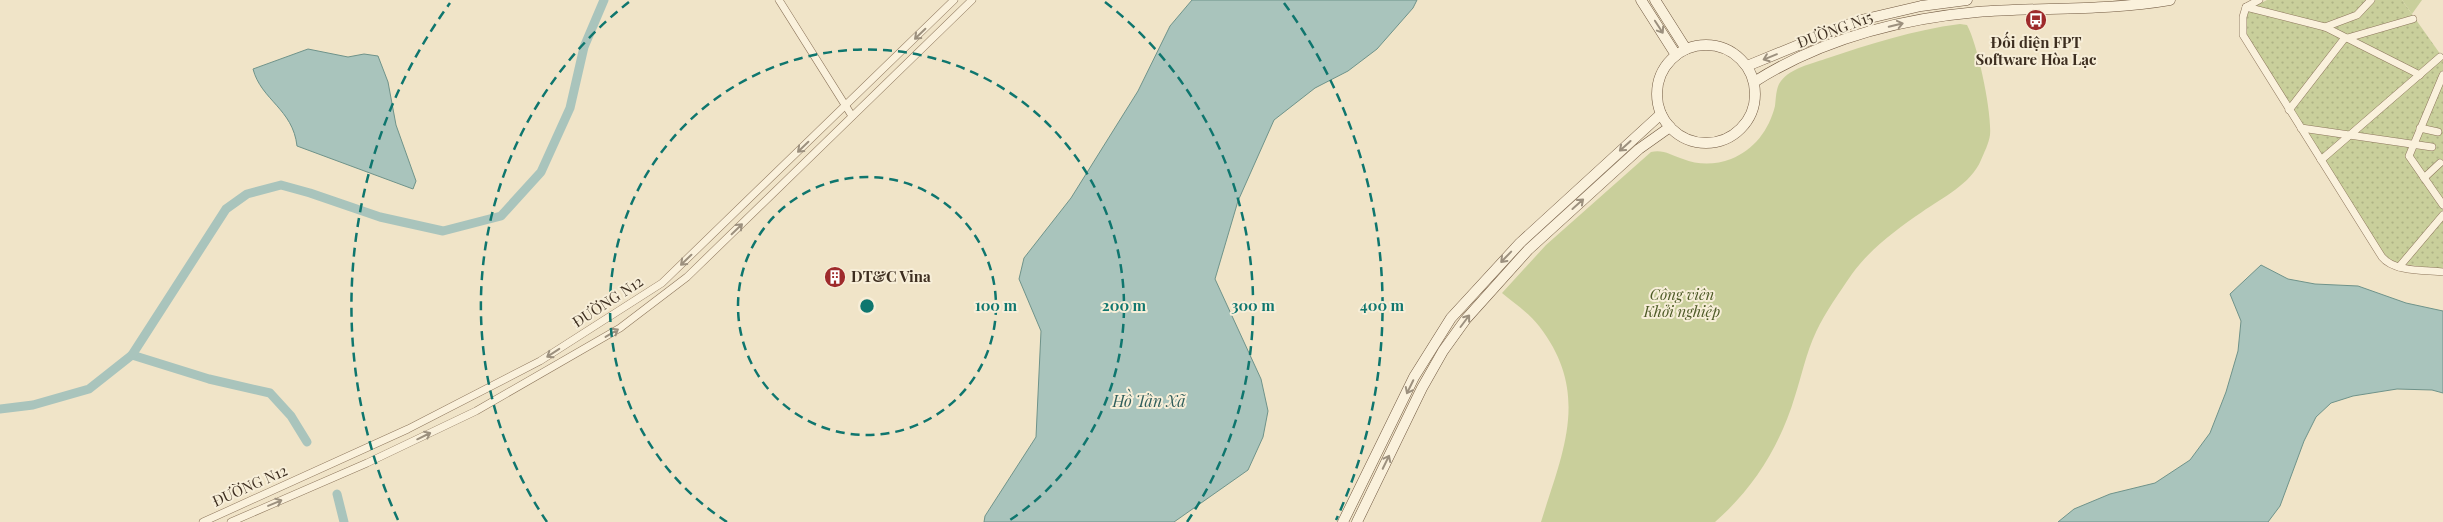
<svg xmlns="http://www.w3.org/2000/svg" width="2443" height="522" viewBox="0 0 2443 522" font-family="'Playfair Display',serif">
<style>
.green{fill:#c9cf9b}
.garden{fill:url(#garden-dots)}
.water{fill:#a9c4bc;stroke:#6f938a}
.lines{fill:none;stroke-linecap:round;stroke-linejoin:round}
.canal{stroke:#a9c4bc;stroke-width:9}
.street-casing{stroke:#8d765c;stroke-width:8}
.secondary-casing{stroke:#6f573f;stroke-width:11}
.street{stroke:#faf1dc;stroke-width:7}
.secondary{stroke:#faf1dc;stroke-width:10}
.oneway{stroke:#9c907e}
.ring{fill:none;stroke:#0f766e;stroke-width:2.5;stroke-dasharray:9 6}
.labels{text-anchor:middle;stroke-width:4;stroke-linejoin:round;paint-order:stroke}
.street-label{font-size:15px;fill:#3d2e20;stroke:#f7eed8}
.poi-label{font-size:15px;font-weight:bold;fill:#3d2e20;stroke:#f7eed8}
.park-label{font-size:15px;font-style:italic;fill:#4d5a26;stroke:#f7eed8}
.water-label{font-size:16px;font-style:italic;fill:#2f5d5a;stroke:#f7eed8}
.centre{fill:#0f766e;stroke:#f7eed8;stroke-width:2.5}
.ring-label{font-size:15px;text-anchor:middle;font-weight:bold;fill:#0f766e;stroke:#f7eed8;stroke-width:4;stroke-linejoin:round;paint-order:stroke}
</style>
<defs>
<pattern id="garden-dots" width="8" height="8" patternUnits="userSpaceOnUse" patternTransform="scale(1.25)"><rect width="8" height="8" fill="#c9cf9b"/><path d="M2 2h.1M6 6h.1" fill="none" stroke="#aeb285" stroke-width="1.8" stroke-linecap="round"/></pattern>
</defs>
<rect width="100%" height="100%" fill="#f0e4c8"/>
<g class="green">
<path d="M2402,0H2422L2412,14Z"/>
<path d="M1960,24L1967,25C1978,45 1992,113 1990,135C1989,143 1984,153 1981,160C1971,184 1942,198 1922,212C1897,229 1870,249 1852,274C1839,293 1826,311 1816,332C1806,353 1802,375 1795,396C1780,446 1754,488 1715,522H1541C1563,451 1591,393 1539,326C1529,313 1514,303 1502,293L1546,245L1651,152C1663,149 1671,155 1683,159C1698,165 1715,165 1731,159C1754,150 1769,130 1775,106C1776,98 1776,87 1781,81C1791,68 1811,64 1825,59C1870,44 1913,30 1960,24Z"/>
</g>
<path class="garden" d="M2267,0H2402L2443,58V270L2396,263L2388,260L2249,42L2244,28L2249,9Z"/>
<g class="water">
<path d="M1192,0H1417L1413,8L1377,49L1348,71L1315,88L1274,120L1238,201L1215,279L1261,379L1268,411L1263,437L1248,470L1174,522H984L985,516L1036,437L1041,331L1019,279L1024,258L1071,198L1138,91L1170,26Z"/>
<path d="M308,49L348,57L364,54L378,56L388,82L396,125L416,181L413,189L297,146C293,109 261,100 253,69Z"/>
<path d="M2261,265L2288,279L2315,284L2358,286L2406,303L2443,311V393L2432,390L2397,389L2353,396L2331,403L2316,417L2304,441L2280,506L2268,522H2058L2074,509L2110,494L2155,483L2190,460L2210,433L2226,392L2238,351L2241,321L2230,294Z"/>
</g>
<g class="lines">
<g class="canal">
<path d="M132,355L209,379L270,393L291,416L307,442"/>
<path d="M0,409L33,405L89,389L132,355L226,209L247,194L281,185L310,193L380,217L443,231L501,216L541,172L570,108L584,47L604,0"/>
<path d="M337,494L344,522"/>
</g>
<g class="street-casing">
<g id="street">
<path d="M779,0L852,116"/>
<path d="M2259,0L2246,7L2243,17V35L2382,257C2394,272 2425,270 2443,272"/>
<path d="M2246,7L2325,27L2420,75"/>
<path d="M2325,27L2357,15L2371,0"/>
<path d="M2443,75L2409,156L2443,205"/>
<path d="M2289,110L2344,39L2413,19"/>
<path d="M2301,128L2432,147"/>
<path d="M2420,128L2438,132"/>
<path d="M2321,160L2440,57"/>
<path d="M2424,178L2440,163"/>
<path d="M2399,267L2443,215"/>
<path d="M203,522L408,429L540,361L662,283L954,0"/>
<path d="M231,522L367,463L476,411L620,328L687,277L972,0"/>
</g>
</g>
<g class="secondary-casing">
<g id="secondary">
<path d="M1641,0L1676,55"/>
<path d="M1655,0L1686,49"/>
<circle cx="1706" cy="94" r="49"/>
<path d="M1747,66L1857,21L1921,6L1967,0"/>
<path d="M1754,82C1820,40 1899,19 1977,12C2041,7 2106,11 2170,0"/>
<path d="M1343,522L1414,377L1451,318L1520,243L1661,114"/>
<path d="M1357,522L1422,388L1443,351L1466,319L1528,250L1639,149L1670,127"/>
</g>
</g>
<use href="#street" class="street"/>
<use href="#secondary" class="secondary"/>
</g>
<defs><path id="oneway-shaft" d="M-6 0H5M1.5-3L5.5 0L1.5 3" fill="none" stroke-width="1.6" stroke-linecap="round" stroke-linejoin="round" transform="scale(1.25)"/></defs>
<g class="oneway">
<use href="#oneway-shaft" transform="translate(1896 25) rotate(-14)"/>
<use href="#oneway-shaft" transform="translate(1659 27) rotate(57)"/>
<use href="#oneway-shaft" transform="translate(920 34) rotate(136)"/>
<use href="#oneway-shaft" transform="translate(1770 57) rotate(158)"/>
<use href="#oneway-shaft" transform="translate(1625 146) rotate(138)"/>
<use href="#oneway-shaft" transform="translate(803 147) rotate(136)"/>
<use href="#oneway-shaft" transform="translate(1578 204) rotate(-42)"/>
<use href="#oneway-shaft" transform="translate(737 229) rotate(-44)"/>
<use href="#oneway-shaft" transform="translate(1506 257) rotate(134)"/>
<use href="#oneway-shaft" transform="translate(686 260) rotate(136)"/>
<use href="#oneway-shaft" transform="translate(1465 321) rotate(-53)"/>
<use href="#oneway-shaft" transform="translate(612 333) rotate(-31)"/>
<use href="#oneway-shaft" transform="translate(553 353) rotate(147)"/>
<use href="#oneway-shaft" transform="translate(1410 387) rotate(116)"/>
<use href="#oneway-shaft" transform="translate(424 436) rotate(-26)"/>
<use href="#oneway-shaft" transform="translate(1386 462) rotate(-64)"/>
<use href="#oneway-shaft" transform="translate(275 503) rotate(-23)"/>
</g>
<g class="ring">
<circle cx="867" cy="306" r="129"/>
<path d="M727 522A257 257 0 1 1 1007 522"/>
<path d="M547 522A386 386 0 0 1 629 2M1105 2A386 386 0 0 1 1187 522"/>
<path d="M398 520A515 515 0 0 1 450 3M1284 3A515 515 0 0 1 1336 520"/>
</g>
<defs>
<g id="bus-disc" transform="scale(1.125)"><circle r="9.5" fill="#9e2a2b" stroke="#f7eed8"/><path d="M-5-6H5V4H4V6H2V4H-2V6H-4V4H-5ZM-3.5-4V0h7V-4ZM-3.5 1.2v1.5H-2V1.2ZM2 1.2v1.5H3.5V1.2Z" fill="#fff"/></g>
<g id="building-disc" transform="scale(1.125)"><circle r="9.5" fill="#9e2a2b" stroke="#f7eed8"/><path d="M-4-6H4V6H1V3H-1V6H-4ZM-2.5-4.3h1.7v1.8h-1.7ZM.8-4.3h1.7v1.8H.8ZM-2.5-1h1.7V.8h-1.7ZM.8-1h1.7V.8H.8Z" fill="#fff"/></g>
</defs>
<g fill-rule="evenodd">
<use href="#bus-disc" x="2036" y="20"/>
<use href="#building-disc" x="835" y="277"/>
</g>
<g class="labels">
<g class="street-label">
<text transform="translate(1835 30) rotate(-20)" y="5">ĐƯỜNG N15</text>
<text transform="translate(608 302) rotate(-33)" y="5">ĐƯỜNG N12</text>
<text transform="translate(250 486) rotate(-24)" y="5">ĐƯỜNG N12</text>
</g>
<g class="poi-label">
<text x="2036" y="48">Đối diện FPT<tspan x="2036" dy="17">Software Hòa Lạc</tspan></text>
<text x="851" y="282" text-anchor="start">DT&amp;C Vina</text>
</g>
<g class="park-label">
<text x="1682" y="300">Công viên<tspan x="1682" dy="17">Khởi nghiệp</tspan></text>
</g>
<g class="water-label">
<text x="1149" y="407">Hồ Tân Xã</text>
</g>
</g>
<circle cx="867" cy="306" r="8" class="centre"/>
<g class="ring-label">
<text x="996" y="311">100 m</text>
<text x="1124" y="311">200 m</text>
<text x="1253" y="311">300 m</text>
<text x="1382" y="311">400 m</text>
</g>
</svg>
